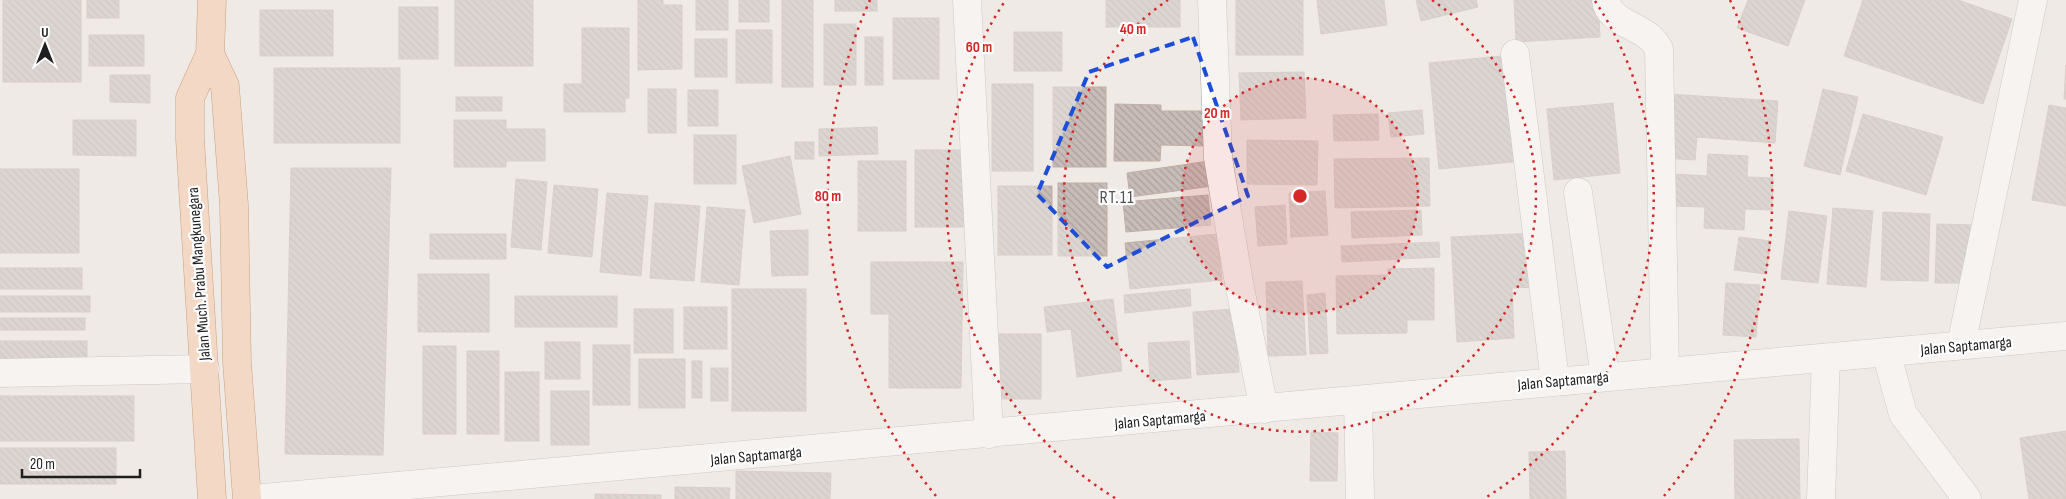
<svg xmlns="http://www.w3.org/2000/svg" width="2066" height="499" viewBox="0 0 2066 499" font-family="'Sofia Sans Condensed',sans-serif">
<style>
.building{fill:url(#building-back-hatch);stroke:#c1aea7}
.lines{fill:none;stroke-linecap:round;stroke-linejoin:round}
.minor-casing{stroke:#a3a3a3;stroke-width:29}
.major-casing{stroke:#984c02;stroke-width:29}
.minor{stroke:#fff;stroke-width:28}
.major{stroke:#fbc39f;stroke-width:28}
.marked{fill:none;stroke:#1d4ed8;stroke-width:4;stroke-dasharray:10 6;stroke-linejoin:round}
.ring{fill:none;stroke:#d62828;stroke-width:2.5;stroke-dasharray:2.5 5}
.labels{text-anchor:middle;stroke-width:4.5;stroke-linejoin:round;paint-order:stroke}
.street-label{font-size:16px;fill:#1f1f1f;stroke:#fff}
.neighbourhood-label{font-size:18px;letter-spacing:1px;fill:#525252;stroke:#fff}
.centre{fill:#d62828;stroke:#fff;stroke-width:2.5}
.ring-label{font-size:15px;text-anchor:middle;font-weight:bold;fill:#d62828;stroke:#fff;stroke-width:4.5;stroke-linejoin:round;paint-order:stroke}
</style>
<defs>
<pattern id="building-back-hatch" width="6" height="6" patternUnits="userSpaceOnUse" patternTransform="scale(1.25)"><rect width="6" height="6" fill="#c7bcb8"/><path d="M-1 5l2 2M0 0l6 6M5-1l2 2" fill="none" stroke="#aaa19e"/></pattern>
</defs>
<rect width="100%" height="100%" fill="#efeae5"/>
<g class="building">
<rect x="3" y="0" width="78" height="82"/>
<rect x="87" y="0" width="32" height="18"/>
<rect x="455" y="0" width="78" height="66"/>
<path d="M638,0H663V5H682V69L638,70Z"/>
<rect x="696" y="0" width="32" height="30"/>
<rect x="739" y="0" width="30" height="22"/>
<rect x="782" y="0" width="31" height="87"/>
<rect x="835" y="0" width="42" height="11"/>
<rect x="1106" y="0" width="74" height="27"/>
<rect x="1236" y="0" width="67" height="55"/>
<path d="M1317,0H1384L1387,25L1321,34Z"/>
<path d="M1416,0H1476L1478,7L1421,21Z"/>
<path d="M1514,0H1598L1600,37L1516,42Z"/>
<path d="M1748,0H1805L1788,46L1737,28Z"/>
<path d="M1863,0H1958L2012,19L1983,104L1844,56Z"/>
<rect x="399" y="7" width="39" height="52"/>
<rect x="260" y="10" width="73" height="46"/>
<rect x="893" y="18" width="46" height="61"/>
<rect x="824" y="24" width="32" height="61"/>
<path d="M582,28H629V98H625V112H564V84H582Z"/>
<rect x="736" y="30" width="36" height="53"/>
<rect x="1014" y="32" width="48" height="39"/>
<rect x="89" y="35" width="55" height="31"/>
<rect x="865" y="37" width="18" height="48"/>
<rect x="695" y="39" width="32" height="38"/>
<path d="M1512,55L1523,161L1439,169L1429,63Z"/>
<path d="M2066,65V99H2064Z"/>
<rect x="274" y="68" width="126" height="75"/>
<path d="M1304,72L1306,118L1241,120L1239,73Z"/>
<path d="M110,75H150V103L110,102Z"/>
<rect x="992" y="84" width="41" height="87"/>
<rect x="1053" y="87" width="53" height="80"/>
<rect x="648" y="89" width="28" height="44"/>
<path d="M1823,89L1858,97L1840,175L1804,166Z"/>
<rect x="688" y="90" width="30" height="36"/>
<path d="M1667,94L1778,101L1775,143L1697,137L1695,160L1663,158Z"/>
<rect x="456" y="97" width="46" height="14"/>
<path d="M1613,103L1620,173L1554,180L1547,109Z"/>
<path d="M1115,104L1161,105V111H1210L1209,146L1161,145L1160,161H1114Z"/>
<path d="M2049,105L2066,108V206L2032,200Z"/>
<path d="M1422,110L1424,134L1391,137L1388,113Z"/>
<path d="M1378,114L1379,140L1334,141L1333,115Z"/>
<path d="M1863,114L1943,137L1926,195L1846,171Z"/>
<path d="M73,120H136V156L73,155Z"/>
<path d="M454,120H506V129H545V161H506V167H454Z"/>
<path d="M877,127L878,154L819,156V129Z"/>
<rect x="694" y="135" width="42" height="49"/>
<path d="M1247,140L1318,141L1317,185L1247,184Z"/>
<rect x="795" y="142" width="19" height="17"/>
<rect x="915" y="150" width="56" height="77"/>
<path d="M1708,154L1748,156L1747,177L1773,178L1772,210L1745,209L1744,230L1704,228L1705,207L1672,206L1673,174L1707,176Z"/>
<path d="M790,156L801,214L754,223L742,166Z"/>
<path d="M1429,158L1430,206L1335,208L1334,159Z"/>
<rect x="858" y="161" width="48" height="70"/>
<path d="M1209,161L1213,186L1130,197L1127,173Z"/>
<path d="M291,168H391L383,455L285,454Z"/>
<rect x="0" y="169" width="79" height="84"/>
<path d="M516,179L547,182L541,250L511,247Z"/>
<rect x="1058" y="183" width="49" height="73"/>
<path d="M554,185L598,189L592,257L548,253Z"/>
<rect x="998" y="186" width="54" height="69"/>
<path d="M1325,191L1328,235L1291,237L1289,193Z"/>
<path d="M607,193L648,196L641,276L600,272Z"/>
<path d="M1208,195L1211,225L1126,232L1123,202Z"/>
<path d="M655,203L700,206L694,281L650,278Z"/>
<path d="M1285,205L1287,244L1258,246L1255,207Z"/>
<path d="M707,207L745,210L739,285L701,282Z"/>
<path d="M1833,208L1873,211L1866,287L1827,284Z"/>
<path d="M1421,210L1422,235L1352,238L1351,212Z"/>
<path d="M1789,211L1827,216L1818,283L1781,279Z"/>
<path d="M1883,212L1930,214L1928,281L1881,280Z"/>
<path d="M1937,224L1972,225L1969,283H1935Z"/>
<path d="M808,230V275L772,276L770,231Z"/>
<path d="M1535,233L1539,287L1512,288L1514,338L1457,342L1451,237Z"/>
<rect x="430" y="234" width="76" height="25"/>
<path d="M1217,234L1222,280L1130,289L1125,243Z"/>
<path d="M1739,237L1771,241L1766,274L1734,270Z"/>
<path d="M1439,242L1440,257L1342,262L1341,246Z"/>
<path d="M871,262H963L961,388H889V314H871Z"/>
<rect x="0" y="268" width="82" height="21"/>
<path d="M1434,268V320H1407V333L1337,334L1336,276L1388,275V269Z"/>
<rect x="418" y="274" width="71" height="58"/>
<path d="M1302,281L1306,355L1268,356L1266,282Z"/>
<path d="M1726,283L1760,285L1756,337L1723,335Z"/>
<rect x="732" y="289" width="74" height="122"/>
<path d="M1190,289L1191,306L1125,313L1124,295Z"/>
<path d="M1325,293L1328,353L1310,354L1307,295Z"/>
<rect x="0" y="296" width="90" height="16"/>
<rect x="515" y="296" width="102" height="31"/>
<path d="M1113,299L1122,371L1077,377L1071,329L1047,332L1044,307Z"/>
<rect x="684" y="307" width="43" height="42"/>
<rect x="634" y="309" width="39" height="44"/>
<path d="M1234,309L1239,372L1197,375L1193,312Z"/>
<rect x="0" y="318" width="85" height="12"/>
<rect x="995" y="334" width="46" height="65"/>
<rect x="0" y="341" width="87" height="20"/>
<path d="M1189,341L1191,378L1150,381L1148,343Z"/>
<rect x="545" y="342" width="35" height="37"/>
<rect x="593" y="345" width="37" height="60"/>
<rect x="423" y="346" width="33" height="88"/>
<rect x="467" y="351" width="32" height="83"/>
<rect x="639" y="359" width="46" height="49"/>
<rect x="692" y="361" width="10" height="37"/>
<rect x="711" y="368" width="17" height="33"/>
<rect x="505" y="372" width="34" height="69"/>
<rect x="551" y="391" width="38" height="54"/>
<rect x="0" y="396" width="134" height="45"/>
<path d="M2066,431V499H2029L2020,438Z"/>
<path d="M1311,432L1338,433L1337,481H1310Z"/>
<path d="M1799,439L1800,499H1735L1734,440Z"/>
<rect x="0" y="448" width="116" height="36"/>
<path d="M1565,451L1566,499H1530L1529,452Z"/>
<path d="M736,471L831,473L830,499H736Z"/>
<path d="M675,487L730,488L729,499H675Z"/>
<path d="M595,494L661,495V499H595Z"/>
</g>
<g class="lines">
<g class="minor-casing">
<g id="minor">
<path d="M967,0L989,434"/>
<path d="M1212,0L1218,158L1239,283L1264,409"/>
<path d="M1606,0C1608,20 1634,25 1648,36C1653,39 1656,44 1659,49L1665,371"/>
<path d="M1515,54L1555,381"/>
<path d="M1578,192L1605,376"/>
<path d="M1961,345L2033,0"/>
<path d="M1886,352L1903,414L1967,499"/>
<path d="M0,373L205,369"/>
<path d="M1358,400L1360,499"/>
<path d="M253,499C858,446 1462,391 2066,336"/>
<path d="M1821,499L1826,358"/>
</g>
</g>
<g class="major-casing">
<g id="major">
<path d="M210,54L225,86L234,205L237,362L247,499"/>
<path d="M212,499L190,139V98L210,54L212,0"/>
</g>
</g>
<use href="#minor" class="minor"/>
<use href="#major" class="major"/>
</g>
<path d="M0 0H2066V499H0ZM1193,37L1248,196L1107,267L1037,194L1089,72Z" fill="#efeae5" fill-opacity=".55" fill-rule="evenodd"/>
<path class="marked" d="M1193,37L1248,196L1107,267L1037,194L1089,72Z"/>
<circle cx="1300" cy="196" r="118" fill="#d62828" fill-opacity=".12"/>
<g class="ring">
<circle cx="1300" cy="196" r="118"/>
<path d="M1432 0A236 236 0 1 1 1168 0"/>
<path d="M1115 498A354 354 0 0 1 1005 1M1595 1A354 354 0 0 1 1485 498"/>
<path d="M936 496A472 472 0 0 1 870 0M1730 0A472 472 0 0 1 1664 496"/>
</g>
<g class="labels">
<g class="street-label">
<text transform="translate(198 274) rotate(-94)" y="6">Jalan Much. Prabu Mangkunegara</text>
<text transform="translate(1966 345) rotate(-5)" y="6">Jalan Saptamarga</text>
<text transform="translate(1563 380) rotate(-5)" y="6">Jalan Saptamarga</text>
<text transform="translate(1160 419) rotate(-5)" y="6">Jalan Saptamarga</text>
<text transform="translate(756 455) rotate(-5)" y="6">Jalan Saptamarga</text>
</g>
<g class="neighbourhood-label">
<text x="1117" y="203">RT.11</text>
</g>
</g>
<circle cx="1300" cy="196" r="8" class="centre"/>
<g class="ring-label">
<text x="1133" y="34">40 m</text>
<text x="979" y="52">60 m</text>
<text x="1217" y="118">20 m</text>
<text x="828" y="201">80 m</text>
</g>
<g transform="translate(45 45)" stroke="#ffffff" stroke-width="4" paint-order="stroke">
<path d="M0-4L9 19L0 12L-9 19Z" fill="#1f1f1f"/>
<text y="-8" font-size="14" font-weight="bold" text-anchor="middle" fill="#1f1f1f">U</text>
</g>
<path d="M22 469v8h118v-8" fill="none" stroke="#1f1f1f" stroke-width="2.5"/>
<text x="30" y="469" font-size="15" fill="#1f1f1f" stroke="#ffffff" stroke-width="4" paint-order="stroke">20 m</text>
</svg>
